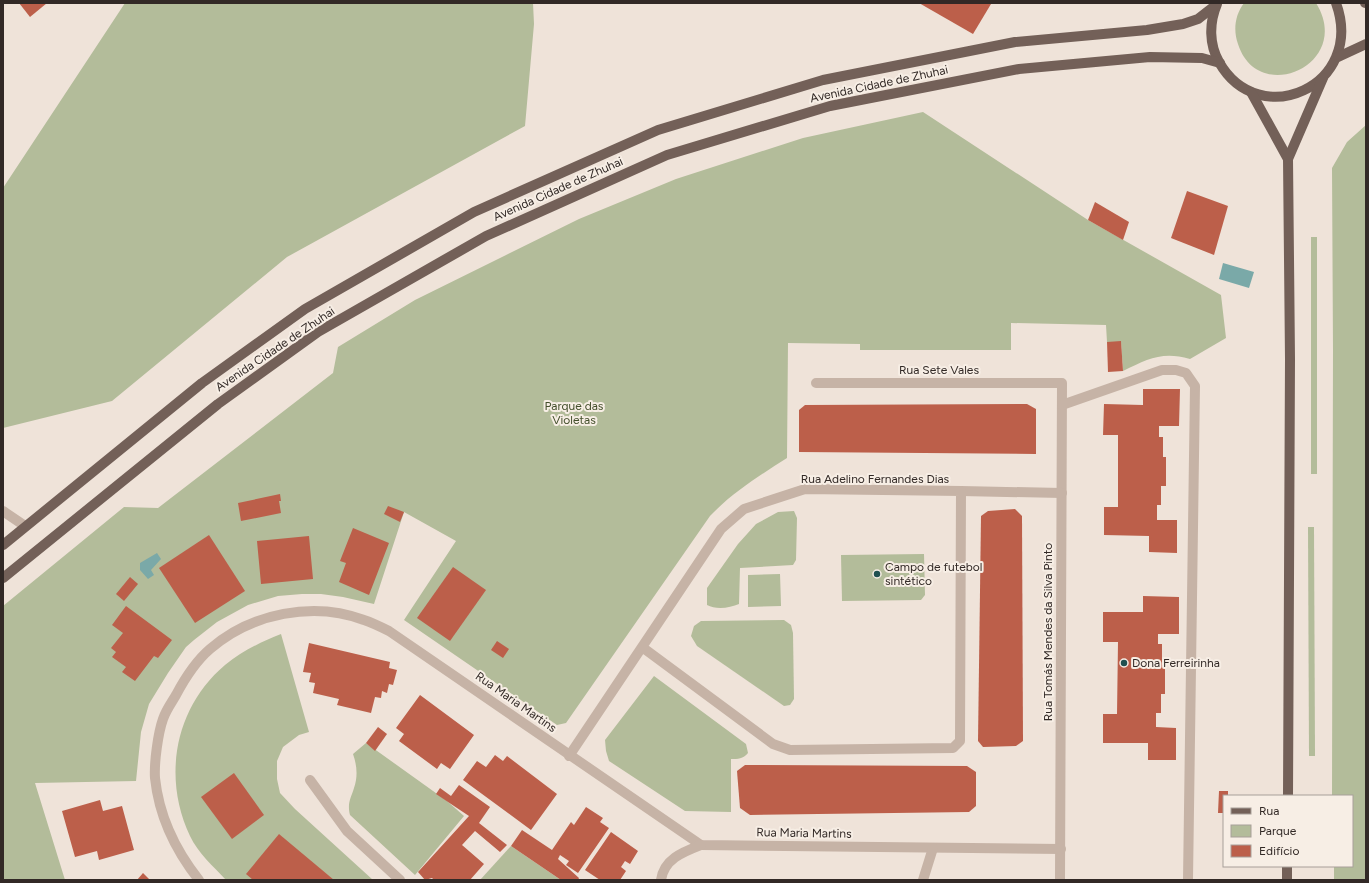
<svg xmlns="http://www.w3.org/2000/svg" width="1369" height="883" viewBox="0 0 1369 883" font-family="Figtree,sans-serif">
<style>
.green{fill:#b3bc9a}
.water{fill:#7aa9a8}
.building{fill:#bc5f4a}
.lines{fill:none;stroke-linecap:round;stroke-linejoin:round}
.minor{stroke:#c6b3a6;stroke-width:10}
.primary{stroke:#736058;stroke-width:10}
.poi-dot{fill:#205050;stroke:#f7eee5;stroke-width:1.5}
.labels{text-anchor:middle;stroke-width:4;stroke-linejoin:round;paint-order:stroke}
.street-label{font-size:12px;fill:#322926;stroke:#f7eee5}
.park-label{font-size:12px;fill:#444f2c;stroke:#f7eee5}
.poi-label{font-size:12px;fill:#322926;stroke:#f7eee5;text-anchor:start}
</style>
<rect width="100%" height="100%" fill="#efe3d9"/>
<g class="green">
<path d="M125,3H533L534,24L525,126L287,257L112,401L3,428V188Z"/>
<path d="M1244,3H1316C1354,64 1258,107 1238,44C1233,30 1235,15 1244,3Z"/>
<path d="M923,112L1088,220L1221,295L1226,338L1190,359C1162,351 1148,359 1123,371L1121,342H1107L1106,325L1011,323V350H860V344L788,343L787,458C759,476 733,492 710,516L566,723L557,725L404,620L456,541L404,512L374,604L343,597L321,594H302L278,596L248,605L217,622L194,640L186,647L168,673L149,704L141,732L136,781L35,783L65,880H3V606L124,507L158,508L333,373L338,347L415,300L579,219L676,179L803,138Z"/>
<path d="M1366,125V880H1334V866H1352V796H1332L1333,349L1332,168L1347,142Z"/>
<rect x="1311" y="237" width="6" height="237"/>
<path d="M794,511L797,518L796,560L793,565L740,568L739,604C730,608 716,610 707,605V588L738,544L756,524L778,512Z"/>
<path d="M1308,527H1314L1315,756H1309Z"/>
<path d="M924,554L925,595L921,600L842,601L841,555Z"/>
<path d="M780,574L781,606L748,607V575Z"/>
<path d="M784,620L791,625L793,633L794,699L790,705L784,706L697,646L691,636L694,626L701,621Z"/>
<path d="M281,634L309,732L299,735L283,747L277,761V779L280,793L295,809L373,880H226C213,866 198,853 190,836C162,777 175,707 225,665C242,651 261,642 281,634Z"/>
<path d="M654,676L746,744L748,753C743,759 738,759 731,759V812L685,811L609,761L606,751L605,740Z"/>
<path d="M366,743L447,801L464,816L415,875L350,815C347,803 351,798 354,788C358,777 357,765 353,754Z"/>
<path d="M511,846L561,880H480Z"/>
</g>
<g class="water">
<path d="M1223,263L1254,272L1249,288L1219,279Z"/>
<path d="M157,553L161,559L151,570L154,575L148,579L140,570V563Z"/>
</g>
<g class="building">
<path d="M19,3H47L30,17Z"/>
<path d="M919,3H988L991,4L973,34Z"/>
<path d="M1187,191L1228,206L1214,255L1171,238Z"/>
<path d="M1095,202L1129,222L1123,240L1088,220Z"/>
<path d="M1121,341L1123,371L1108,372L1107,342Z"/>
<path d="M1143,389H1180L1179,426H1159V437H1163V457H1166V486H1161V505H1157V520H1177V553L1149,552V536L1104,535V507H1118V435H1103L1104,404L1143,405Z"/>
<path d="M1027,404L1036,409V454L799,452V410L805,405Z"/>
<path d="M280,494L281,501H279L281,513L241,521L238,503Z"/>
<path d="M388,506L404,512L400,522L384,514Z"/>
<path d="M1015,509L1022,516L1023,741L1016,746L983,747L978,741L981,516L988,511Z"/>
<path d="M353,528L389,543L369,595L339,582L346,563L340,561Z"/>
<path d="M209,535L245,591L195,623L159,568Z"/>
<path d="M309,536L313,579L261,584L257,541Z"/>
<path d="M453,567L486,590L450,641L417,618Z"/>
<path d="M130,577L138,584L124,601L116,594Z"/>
<path d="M1143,596L1179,597V634H1158V644H1162V665H1165V694H1161V713H1156V727L1176,728V760H1148V743H1103V714H1117L1118,642H1103V612H1143Z"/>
<path d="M126,606L172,640L158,658L154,656L135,681L122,672L126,667L112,657L116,652L111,648L123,633L112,625Z"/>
<path d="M497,641L509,649L503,658L491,650Z"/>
<path d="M309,643L390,662L389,668L397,670L393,685L389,684L387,693L382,691L381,698L375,697L371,713L337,705L339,699L313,693L315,683L309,682L311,673L303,672Z"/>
<path d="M420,695L474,735L450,769L441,763L437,769L399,741L404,734L396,728Z"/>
<path d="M378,727L387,734L375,751L366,743Z"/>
<path d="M495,755L503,761L507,756L557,794L531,830L463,780L477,761L486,767Z"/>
<path d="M745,765L967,766L976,772V806L969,812L750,815L740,808L737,771Z"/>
<path d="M234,773L264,815L232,839L201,797Z"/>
<path d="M459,785L490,807L479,823L507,845L500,852L475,831L462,845L484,864L470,880H434L432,878L425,880L418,872L469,816L436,794L440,788L451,796Z"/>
<path d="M1219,791H1228V796H1224V813H1218Z"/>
<path d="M100,800L103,811L122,806L134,850L99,860L97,851L75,857L62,811Z"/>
<path d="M586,807L603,818L600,822L609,828L578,873L566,865L569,861L560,855L558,859L579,878L578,880H561L511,846L522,830L552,850L571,822L574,825Z"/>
<path d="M611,832L638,851L630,864L625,861L621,867L626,871L620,880H600L585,870Z"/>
<path d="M279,834L334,880H253L246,874Z"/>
<path d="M143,873L150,880H137Z"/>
</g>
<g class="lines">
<g class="minor">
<path d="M816,383H1062L1060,880"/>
<path d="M1062,405L1162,370H1176L1186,373L1195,386L1188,880"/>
<path d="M961,491L1062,493"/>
<path d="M3,511L25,526"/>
<path d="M569,756L642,647L773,744L790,750L953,748L960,741L961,491L805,489L744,509L721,529L642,647"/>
<path d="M310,780L347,831L400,880"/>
<path d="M199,880C176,851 159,816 155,778C154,763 158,733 163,719C166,710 172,702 176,695C185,678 196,661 210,649C251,613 314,601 364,620C373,623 381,627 389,631L701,845L1061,849"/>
<path d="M661,880C664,859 683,852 701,845"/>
<path d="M923,880L933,848"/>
</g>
<g class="primary">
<path d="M1365,3H1366"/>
<path d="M1217,4C1209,23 1209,44 1219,62C1259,133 1366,86 1336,3"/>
<path d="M1338,57L1366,44"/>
<path d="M1251,92L1288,159"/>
<path d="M3,545L202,383L305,309L474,212L658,130L823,80L1015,42L1147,30L1183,24L1198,19L1216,5"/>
<path d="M3,578L218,404L318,332L486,236L667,155L830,106L1019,69L1150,57L1202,58L1220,63"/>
<path d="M1288,796L1290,359L1288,159L1323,78"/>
<path d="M1287,880V866"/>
</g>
</g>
<g class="poi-dot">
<circle cx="877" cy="574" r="4"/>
<circle cx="1124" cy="663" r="4"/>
</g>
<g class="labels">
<g class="street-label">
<text transform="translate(879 84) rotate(-12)" y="4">Avenida Cidade de Zhuhai</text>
<text transform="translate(558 189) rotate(-24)" y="4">Avenida Cidade de Zhuhai</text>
<text transform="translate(275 349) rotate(-34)" y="4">Avenida Cidade de Zhuhai</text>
<text x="939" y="374">Rua Sete Vales</text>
<text x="875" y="483">Rua Adelino Fernandes Dias</text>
<text transform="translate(1048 632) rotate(-90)" y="4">Rua Tomás Mendes da Silva Pinto</text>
<text transform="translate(516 702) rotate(35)" y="4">Rua Maria Martins</text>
<text transform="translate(804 833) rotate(1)" y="4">Rua Maria Martins</text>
</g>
<g class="park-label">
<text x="574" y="410">Parque das<tspan x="574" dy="14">Violetas</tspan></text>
</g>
<g class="poi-label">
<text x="885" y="571">Campo de futebol<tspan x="885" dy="14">sintético</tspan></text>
<text x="1132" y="667">Dona Ferreirinha</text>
</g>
</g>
<rect width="1369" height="883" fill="none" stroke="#322926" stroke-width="8"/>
<rect x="1223" y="795" width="130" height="72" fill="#f7eee5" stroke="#a89f99"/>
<rect x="1231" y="808" width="20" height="6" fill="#736058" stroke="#a89f99"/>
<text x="1259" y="815" font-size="12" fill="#322926">Rua</text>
<rect x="1231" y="825" width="20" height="12" fill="#b3bc9a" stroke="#a89f99"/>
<text x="1259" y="835" font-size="12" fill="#322926">Parque</text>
<rect x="1231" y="845" width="20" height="12" fill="#bc5f4a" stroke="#a89f99"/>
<text x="1259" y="855" font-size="12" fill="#322926">Edifício</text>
</svg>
